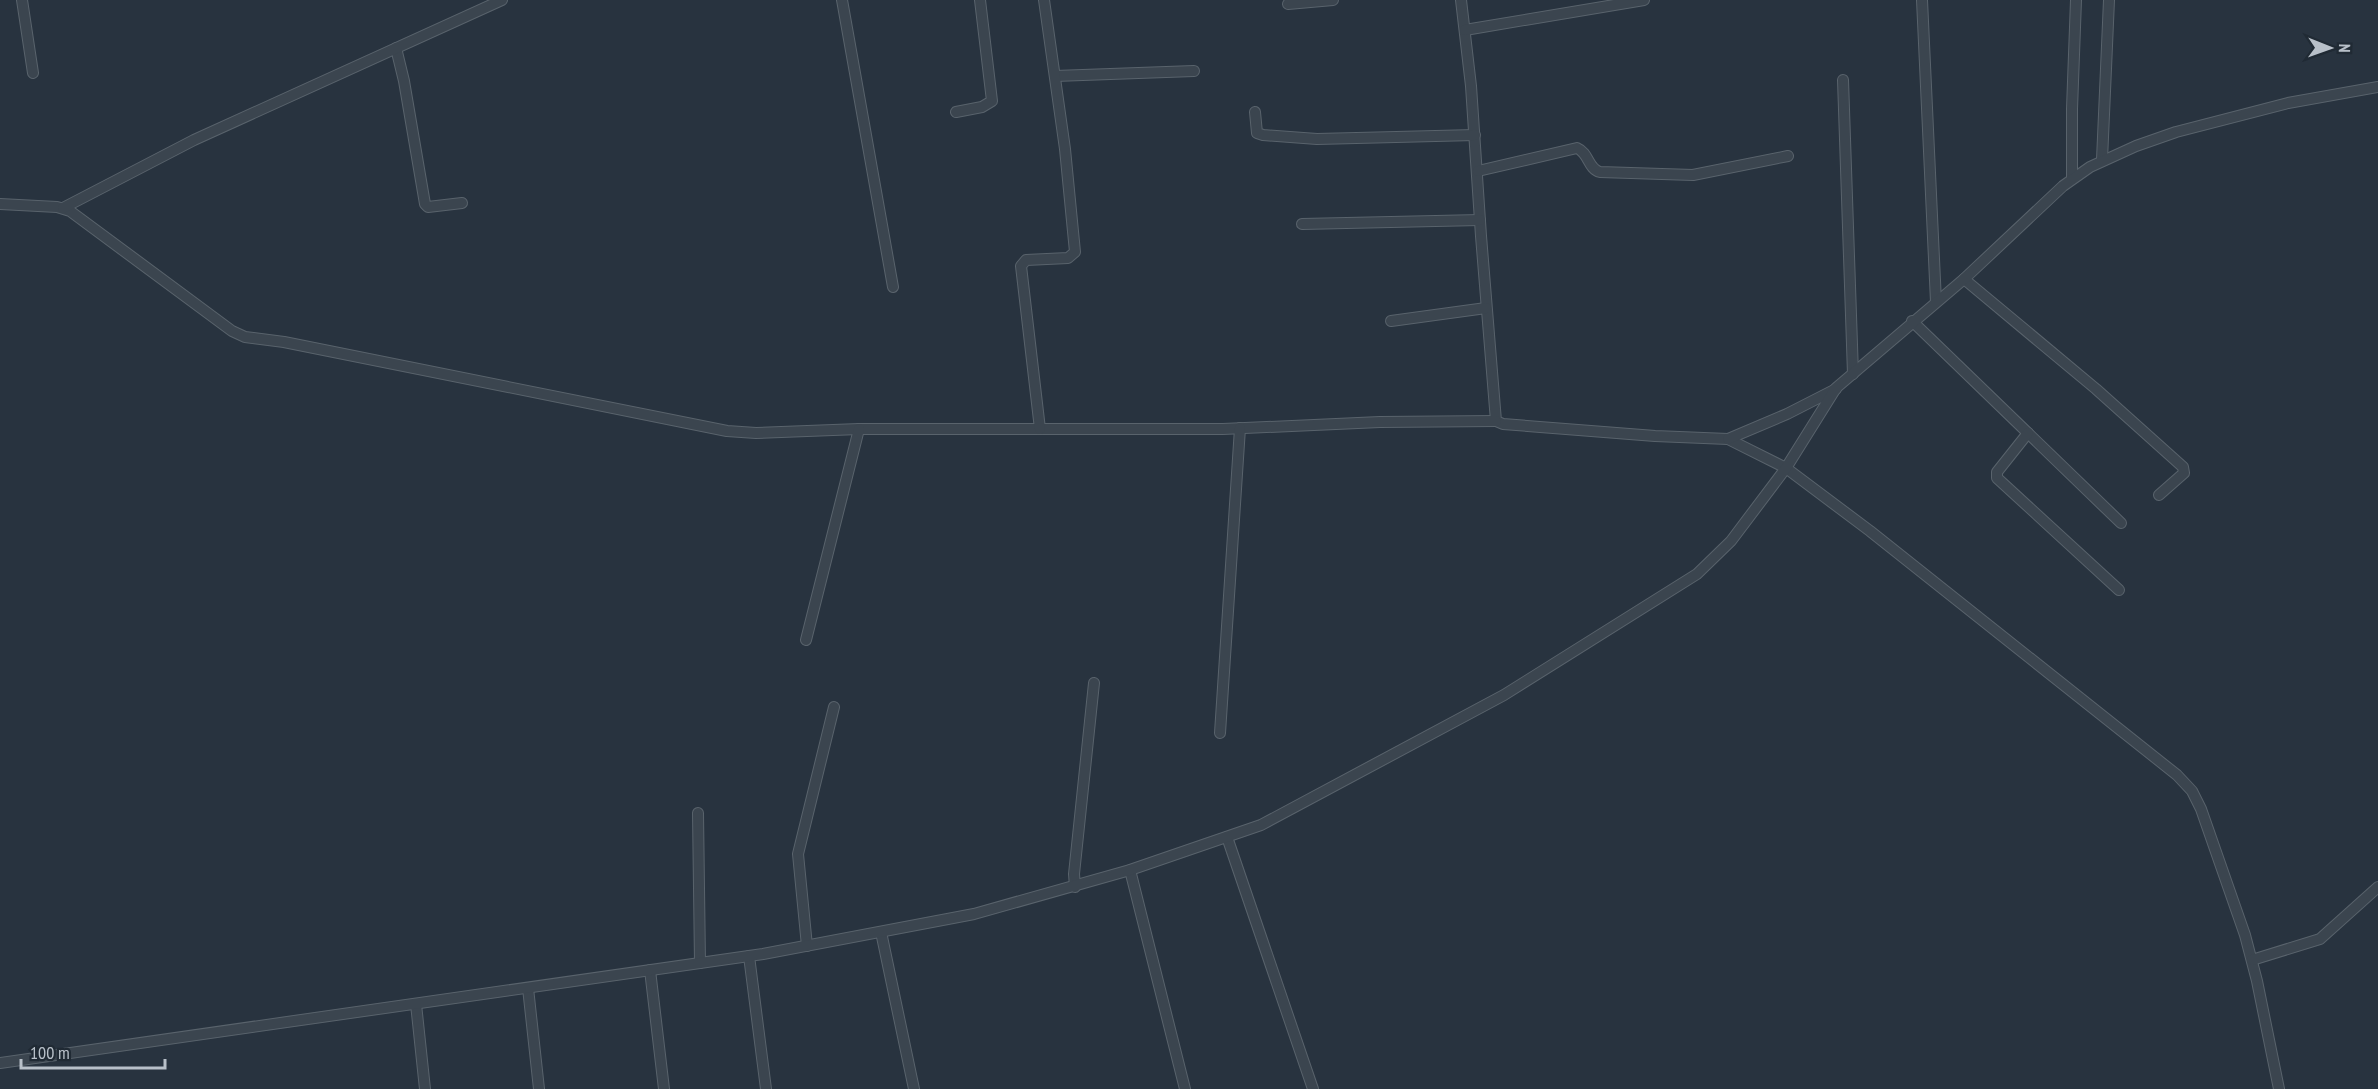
<svg xmlns="http://www.w3.org/2000/svg" width="2378" height="1089" viewBox="0 0 2378 1089" font-family="'PT Sans Narrow',sans-serif">
<style>
.lines{fill:none;stroke-linecap:round;stroke-linejoin:round}
.street-casing{stroke:#59636c;stroke-width:12}
.street{stroke:#3b454f;stroke-width:10}
</style>
<rect width="100%" height="100%" fill="#28333f"/>
<g class="lines">
<g class="street-casing">
<g id="street">
<path d="M22,0L33,73"/>
<path d="M842,0L893,287"/>
<path d="M1461,0L1471,86L1481,236L1496,421L1503,424L1655,436L1728,439L1786,468L1870,531L2177,775L2192,791L2201,809L2245,935L2257,981L2279,1089"/>
<path d="M1922,0L1936,302"/>
<path d="M1288,4L1333,0"/>
<path d="M1465,30L1644,0"/>
<path d="M396,48L404,81L425,204L428,207L462,203"/>
<path d="M1055,76L1194,71"/>
<path d="M1843,80L1853,374"/>
<path d="M956,112L982,107L992,101L980,0"/>
<path d="M1255,112L1257,133L1263,135L1317,139L1475,135"/>
<path d="M2102,160L2109,0"/>
<path d="M1478,171L1577,148C1589,153 1588,169 1600,172L1693,175L1788,156"/>
<path d="M2072,179V109L2076,0"/>
<path d="M0,204L57,207L70,211L232,331L245,337L284,342L727,431L756,433L859,429H1223L1380,422L1496,421"/>
<path d="M63,208L194,140L502,0"/>
<path d="M1302,224L1480,220"/>
<path d="M1964,279L2096,389L2183,467L2184,473L2159,495"/>
<path d="M1391,321L1486,308"/>
<path d="M1912,321L2121,523"/>
<path d="M1040,429L1021,266L1026,260L1068,258L1075,252L1065,149L1044,0"/>
<path d="M2028,433L1997,472V478L2119,590"/>
<path d="M1728,439L1787,414L1836,389"/>
<path d="M806,640L859,429"/>
<path d="M1220,733L1240,428"/>
<path d="M698,813L700,963"/>
<path d="M1227,837L1313,1089"/>
<path d="M1130,870L1185,1089"/>
<path d="M1075,887L1074,874L1094,683"/>
<path d="M881,932L914,1089"/>
<path d="M807,946L798,854L834,707"/>
<path d="M749,956L766,1089"/>
<path d="M2252,960L2320,939L2378,887"/>
<path d="M650,970L664,1089"/>
<path d="M528,988L539,1089"/>
<path d="M416,1004L425,1089"/>
<path d="M0,1063L763,954L974,914L1130,870L1261,825L1504,695L1697,574L1731,541L1786,468L1836,388L1964,279L2063,186L2090,167L2136,146L2176,132L2288,103L2378,87"/>
</g>
</g>
<use href="#street" class="street"/>
</g>
<g transform="translate(2330 48) rotate(91)" stroke="#202a34" stroke-width="4.5" paint-order="stroke">
<path d="M0-4.5L10 22L0 15L-10 22Z" fill="#b8c0c9"/>
<text y="-9" font-size="16" font-weight="bold" text-anchor="middle" fill="#b8c0c9">N</text>
</g>
<path d="M21 1059v9h144v-9" fill="none" stroke="#b8c0c9" stroke-width="3"/>
<text x="30" y="1059" font-size="18" fill="#b8c0c9" stroke="#202a34" stroke-width="4.5" paint-order="stroke">100 m</text>
</svg>
